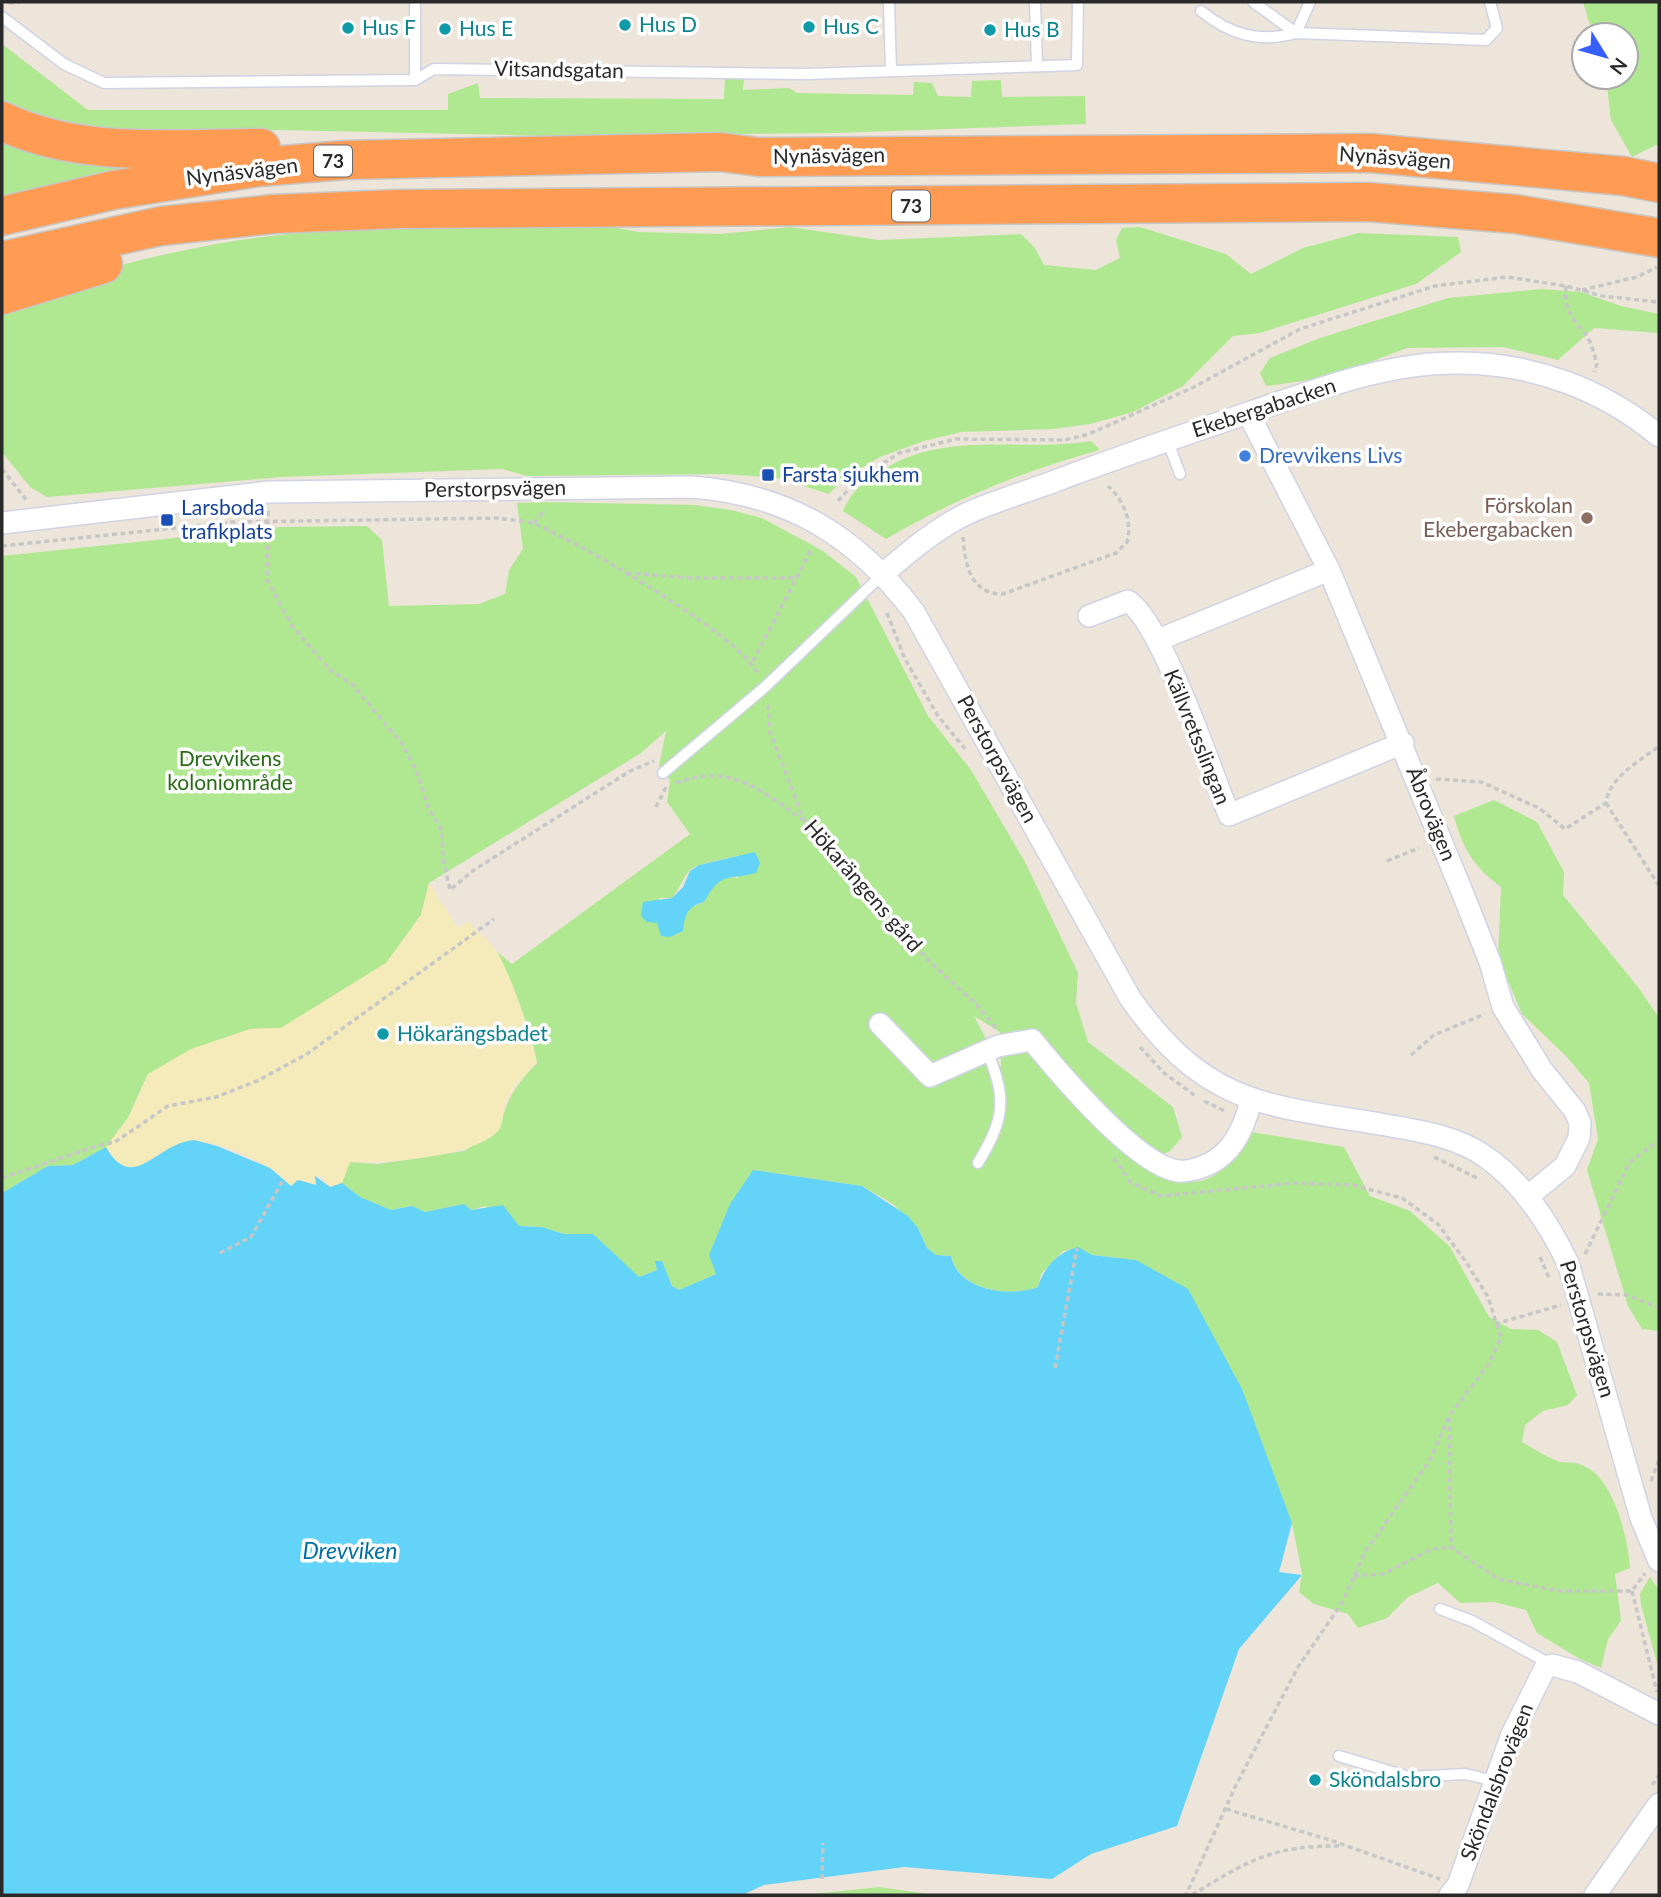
<svg xmlns="http://www.w3.org/2000/svg" width="1661" height="1897" viewBox="0 0 1661 1897" font-family="Lato,sans-serif">
<style>
.green{fill:#b0e891;fill-rule:evenodd}
.sand{fill:#f5ebba}
.water{fill:#64d3f8}
.lines{fill:none;stroke-linecap:round;stroke-linejoin:round}
.lane-casing{stroke:#cfd3e4;stroke-width:13}
.street-casing{stroke:#cfd3e4;stroke-width:24}
.highway-casing{stroke:#c7c7c7;stroke-width:41}
.path{stroke:#c7c7c7;stroke-width:3.5;stroke-dasharray:5 3.5;stroke-linecap:butt}
.lane{stroke:#fff;stroke-width:10}
.street{stroke:#fff;stroke-width:21}
.highway{stroke:#ff9b53;stroke-width:38}
.culture-dot{fill:#0f9aa8;stroke:#fff;stroke-width:2.5}
.shop-dot{fill:#3f7fe0;stroke:#fff;stroke-width:2.5}
.transit-dot{fill:#1a4fb4;stroke:#fff;stroke-width:2.5}
.education-dot{fill:#8d6e63;stroke:#fff;stroke-width:2.5}
.labels{text-anchor:middle;stroke-width:7;stroke-linejoin:round;paint-order:stroke}
.shield{fill:#fff;stroke:#696969;stroke-width:2}
.shield-label{font-size:19px;font-weight:bold;fill:#292929}
.culture-label{font-size:21px;fill:#0d838f;stroke:#fff;text-anchor:start}
.street-label{font-size:21px;fill:#292929;stroke:#fff}
.shop-label{font-size:21px;fill:#366cbe;stroke:#fff;text-anchor:start}
.transit-label{font-size:21px;fill:#164399;stroke:#fff;text-anchor:start}
.education-label{font-size:21px;fill:#785e54;stroke:#fff;text-anchor:end}
.park-label{font-size:21px;fill:#276c14;stroke:#fff}
.water-label{font-size:23px;font-style:italic;fill:#026fa4;stroke:#fff}
</style>
<rect width="100%" height="100%" fill="#ede4da"/>
<g class="green">
<path d="M1583,2H1659V147L1656,145L1632,157L1611,120L1606,77H1626V35H1593Z"/>
<path d="M2,44L88,110H448V94L478,83L480,98L724,99L725,77H744L743,90L789,88L797,93L913,95L914,82L932,83L938,96L971,97L972,81L1001,80L1002,97L1085,96L1086,124L836,133L550,136L277,130L201,136L125,137L2,113Z"/>
<path d="M2,136L166,164L87,176L2,197Z"/>
<path d="M607,226L638,232L721,234L790,227L879,240L1021,234L1035,248L1044,265L1096,270L1120,258L1116,240L1122,228L1140,227L1226,254L1251,274L1303,248L1359,233L1458,237L1461,252L1416,284L1260,333L1233,336L1183,386L1133,412L1090,424L1053,429L961,432L924,441L880,457L842,480L829,494L778,478L725,474L527,476L502,469L282,477L47,497L30,487L2,452V303C71,277 144,257 216,244C344,221 478,227 607,226Z"/>
<path d="M1541,289L1581,292L1621,306L1659,314V333L1594,328L1558,360L1503,347L1407,348L1331,377L1266,386L1260,373L1270,358L1320,338L1448,298Z"/>
<path d="M1091,441L1100,450C1026,470 952,500 886,539L843,511C850,494 860,485 875,475C941,428 1017,453 1091,441Z"/>
<path d="M544,502L694,505L731,510L762,518L823,551L856,577L928,716L971,770L1025,862L1078,973L1076,1003L1088,1042L1173,1107L1182,1137L1170,1151L1148,1161C1160,1167 1175,1178 1188,1181C1218,1187 1236,1151 1251,1132L1344,1147L1370,1196L1410,1211L1450,1247L1489,1317L1511,1329L1538,1330L1557,1342L1577,1395L1568,1405L1543,1411L1525,1425L1522,1442C1533,1448 1544,1456 1555,1460C1563,1464 1574,1461 1582,1465C1614,1477 1628,1538 1630,1568L1615,1574L1621,1621L1608,1639L1601,1668L1580,1659L1537,1633L1526,1610L1494,1602L1460,1603L1438,1583L1408,1597L1387,1618L1358,1628L1348,1614L1314,1604L1299,1592L1302,1574L1292,1523L1136,1260L1092,1255L1077,1248L1063,1251L1041,1274L1038,1287C1008,1298 959,1290 951,1256L936,1255L927,1248L918,1228L893,1204L862,1186L753,1170L716,1274L679,1290L672,1286L667,1274L657,1270L639,1277L577,1234H564L542,1227L519,1226L485,1206L471,1210L464,1204L425,1212L411,1206L391,1210L360,1197L342,1183L350,1162L378,1164L464,1151L500,1127C506,1099 517,1084 537,1063L532,1039L496,951L512,964L690,834L667,802L670,780L659,766L666,731L641,753L429,883L421,915L386,963L281,1028L250,1029L148,1074L128,1118L106,1147L73,1165L48,1166L2,1193V556L280,527L367,526L382,540L389,606L479,604L505,594L509,570L523,549L517,503ZM739,855L738,878C719,875 712,887 704,902C690,906 674,920 659,928V898H672C680,889 682,878 690,870C700,862 726,860 739,855ZM974,1016L1000,1032L1001,1067Z"/>
<path d="M1494,800L1537,822L1564,872L1563,895L1638,987L1659,1018V1331L1642,1329L1628,1306L1587,1170L1598,1139L1589,1083L1566,1056L1522,1014L1498,957L1501,887C1474,867 1462,848 1454,816Z"/>
<path d="M1650,1577L1659,1590V1670L1641,1605L1640,1594Z"/>
<path d="M879,1887L935,1895H804Z"/>
</g>
<path class="sand" d="M429,883L458,928L469,921C476,933 487,937 495,949C510,971 532,1036 537,1063C524,1076 510,1089 505,1106C503,1113 503,1122 500,1128C482,1157 382,1164 350,1162L342,1183L330,1188L322,1176H316L317,1185L298,1180L292,1186C284,1181 279,1173 271,1169C252,1157 219,1142 196,1141C159,1139 134,1198 106,1147L128,1118L148,1074L191,1049L250,1029L281,1028L386,963L421,915Z"/>
<g class="water">
<path d="M755,852L760,863L756,873C725,881 722,871 704,902C687,907 685,914 683,931L670,937L661,936L657,923L647,922L641,916L643,902L672,898L683,887L690,871L699,865Z"/>
<path d="M194,1140L217,1146L270,1168L291,1186L298,1180L316,1185L315,1176L330,1187L342,1183L360,1197L391,1210L412,1206L425,1212L464,1204L471,1210L503,1205L519,1226L542,1227L564,1234H593L639,1277L657,1270L655,1261H662L672,1286L679,1290L716,1274L709,1255L730,1204L753,1170L862,1186L908,1216L918,1228L927,1248L936,1255L951,1256C958,1290 1008,1298 1038,1287C1043,1268 1059,1251 1078,1247L1092,1255L1136,1260L1188,1289L1242,1389L1292,1523L1279,1572L1302,1575L1239,1649L1177,1826L1091,1854L1052,1879L904,1867L764,1885L742,1895H2V1193L48,1166L73,1165L106,1147C133,1195 156,1143 194,1140Z"/>
</g>
<g class="lines">
<g class="lane-casing">
<g id="lane">
<path d="M889,2L891,71"/>
<path d="M1035,2L1037,66"/>
<path d="M1253,2L1296,33L1310,2"/>
<path d="M1201,11C1230,35 1260,43 1296,33L1486,40L1497,28L1490,2"/>
<path d="M2,17L64,64L104,83L415,80L434,69L807,74L1077,65L1078,2"/>
<path d="M415,80V2"/>
<path d="M1167,439L1180,474"/>
<path d="M663,773L765,687L883,574"/>
<path d="M978,1163C1005,1118 1007,1099 987,1051"/>
<path d="M1440,1609L1472,1621L1552,1665"/>
<path d="M1339,1756L1409,1777L1465,1774L1495,1781"/>
</g>
</g>
<g class="street-casing">
<g id="street">
<path d="M1248,413L1329,570L1463,894L1490,962L1503,1007L1542,1070L1575,1111L1580,1123L1579,1138L1565,1166L1527,1197"/>
<path d="M2,523L269,492L691,487C787,494 856,535 914,612L1130,998C1206,1106 1265,1105 1386,1125C1419,1131 1455,1136 1483,1155C1522,1181 1548,1222 1568,1263L1641,1518L1659,1561"/>
<path d="M883,574C909,552 933,531 964,515C995,500 1031,491 1063,478C1125,455 1186,434 1248,413C1316,390 1387,362 1459,363C1532,363 1603,389 1659,436"/>
<path d="M1089,616L1128,601C1162,623 1211,771 1229,815L1403,743"/>
<path d="M1158,640L1329,570"/>
<path d="M880,1024L930,1076L998,1046L1032,1040C1059,1073 1136,1165 1178,1171C1187,1172 1200,1168 1209,1164C1234,1152 1245,1126 1251,1100"/>
<path d="M1450,1895L1458,1885L1512,1734L1545,1668L1552,1665L1578,1672L1659,1714"/>
<path d="M1595,1895L1659,1804"/>
</g>
</g>
<g class="highway-casing">
<g id="highway">
<path d="M2,121C81,159 176,148 261,148"/>
<path d="M2,216L114,190L259,167L346,160L720,152L759,157L1370,153L1623,176L1659,183"/>
<path d="M2,261L161,226L273,214L399,209L1368,202L1515,214L1659,238"/>
<path d="M2,295L103,264"/>
</g>
</g>
<g class="path">
<path d="M9,3L20,2"/>
<path d="M1566,286C1564,309 1570,315 1584,332C1591,340 1594,354 1597,364L1594,372"/>
<path d="M1582,290L1637,277L1657,267"/>
<path d="M2,469L28,502"/>
<path d="M838,501L856,481L899,453L956,439L1065,440L1089,434L1194,387L1300,329L1435,286L1507,277L1566,286L1602,296L1659,302"/>
<path d="M268,511L267,580L292,626L330,670L352,684L403,745L418,775L428,807L442,831L443,858L450,890L474,870L630,771L654,761"/>
<path d="M534,523L545,509"/>
<path d="M963,537C965,564 970,594 1003,594L1116,553L1127,542C1133,522 1123,499 1108,486"/>
<path d="M2,546L233,522L500,518C512,521 526,520 537,525C582,544 739,635 758,674"/>
<path d="M627,573L692,578H797"/>
<path d="M887,613L905,659L938,716L966,750"/>
<path d="M753,661L812,548"/>
<path d="M768,705L770,732L804,820L830,855L928,960L977,1005L996,1028"/>
<path d="M1436,779L1481,782L1539,808L1565,829L1606,803C1609,777 1640,761 1659,746"/>
<path d="M676,783C730,763 759,789 802,819"/>
<path d="M1606,803L1659,886"/>
<path d="M656,807L666,787"/>
<path d="M1387,861L1419,848"/>
<path d="M1140,1047L1164,1073L1197,1097"/>
<path d="M1411,1055L1434,1035L1485,1014"/>
<path d="M1204,1101L1225,1111"/>
<path d="M1434,1157L1477,1178"/>
<path d="M1114,1158L1130,1182L1161,1196L1295,1183L1353,1185L1402,1198L1438,1224L1466,1262L1488,1297L1501,1338L1488,1365L1449,1416L1430,1460L1365,1552L1342,1603L1298,1667L1236,1785L1186,1895"/>
<path d="M2,1178L97,1146L115,1142L168,1106L216,1097L257,1081L307,1054L494,919"/>
<path d="M220,1253L251,1237L283,1180"/>
<path d="M1585,1254L1630,1162L1659,1140"/>
<path d="M1540,1257L1549,1278"/>
<path d="M1598,1294L1627,1295L1659,1308"/>
<path d="M1495,1324L1561,1305"/>
<path d="M1055,1368L1077,1248"/>
<path d="M1449,1418L1451,1547"/>
<path d="M1651,1481L1659,1460"/>
<path d="M1354,1576L1383,1574L1432,1549L1451,1547L1498,1579L1559,1591H1632L1645,1573"/>
<path d="M1632,1591L1657,1692"/>
<path d="M1652,1785L1659,1775"/>
<path d="M1226,1809L1330,1840L1440,1879"/>
<path d="M822,1879L823,1843"/>
<path d="M1192,1895C1249,1860 1273,1845 1342,1846"/>
</g>
<use href="#lane" class="lane"/>
<use href="#street" class="street"/>
<use href="#highway" class="highway"/>
</g>
<g class="culture-dot">
<circle cx="625" cy="25" r="7"/>
<circle cx="809" cy="27" r="7"/>
<circle cx="348" cy="28" r="7"/>
<circle cx="445" cy="29" r="7"/>
<circle cx="990" cy="30" r="7"/>
<circle cx="383" cy="1034" r="7"/>
<circle cx="1315" cy="1780" r="7"/>
</g>
<circle class="shop-dot" cx="1245" cy="456" r="7"/>
<g class="transit-dot">
<rect x="761" y="468" width="14" height="14" rx="3.5"/>
<rect x="160" y="513" width="14" height="14" rx="3.5"/>
</g>
<circle class="education-dot" cx="1587" cy="518" r="7"/>
<g class="labels">
<g class="shield">
<rect x="314" y="145.5" width="38" height="31" rx="5"/>
<rect x="892" y="190.5" width="38" height="31" rx="5"/>
</g>
<g class="shield-label">
<text x="333" y="168">73</text>
<text x="911" y="213">73</text>
</g>
<g class="culture-label">
<text x="639" y="32">Hus D</text>
<text x="823" y="34">Hus C</text>
<text x="362" y="35">Hus F</text>
<text x="459" y="36">Hus E</text>
<text x="1004" y="37">Hus B</text>
<text x="397" y="1041">Hökarängsbadet</text>
<text x="1329" y="1787">Sköndalsbro</text>
</g>
<g class="street-label">
<text transform="translate(559 70) rotate(1)" y="7">Vitsandsgatan</text>
<text transform="translate(829 156) rotate(-1)" y="7">Nynäsvägen</text>
<text transform="translate(1395 158) rotate(4)" y="7">Nynäsvägen</text>
<text transform="translate(242 172) rotate(-7)" y="7">Nynäsvägen</text>
<text transform="translate(1264 408) rotate(-18)" y="7">Ekebergabacken</text>
<text transform="translate(495 489) rotate(-1)" y="7">Perstorpsvägen</text>
<text transform="translate(1197 737) rotate(68)" y="7">Källvretsslingan</text>
<text transform="translate(997 759) rotate(61)" y="7">Perstorpsvägen</text>
<text transform="translate(1431 814) rotate(68)" y="7">Åbrovägen</text>
<text transform="translate(863 886) rotate(49)" y="7">Hökarängens gård</text>
<text transform="translate(1587 1329) rotate(73)" y="7">Perstorpsvägen</text>
<text transform="translate(1497 1782) rotate(-69)" y="7">Sköndalsbrovägen</text>
</g>
<g class="shop-label">
<text x="1259" y="463">Drevvikens Livs</text>
</g>
<g class="transit-label">
<text x="782" y="482">Farsta sjukhem</text>
<text x="181" y="515">Larsboda<tspan x="181" dy="24">trafikplats</tspan></text>
</g>
<g class="education-label">
<text x="1573" y="513">Förskolan<tspan x="1573" dy="24">Ekebergabacken</tspan></text>
</g>
<g class="park-label">
<text x="230" y="766">Drevvikens<tspan x="230" dy="24">koloniområde</tspan></text>
</g>
<g class="water-label">
<text x="350" y="1559">Drevviken</text>
</g>
</g>
<rect width="1661" height="1897" fill="none" stroke="#292929" stroke-width="7"/>
<g transform="translate(1605 56) rotate(127)"><circle r="33" fill="#ffffff" stroke="#a9a9a9" stroke-width="2"/>
<path d="M0-5L12 26L0 18L-12 26Z" fill="#355dff"/>
<text y="-10" font-size="19" font-weight="bold" text-anchor="middle" fill="#292929">N</text>
</g>
</svg>
